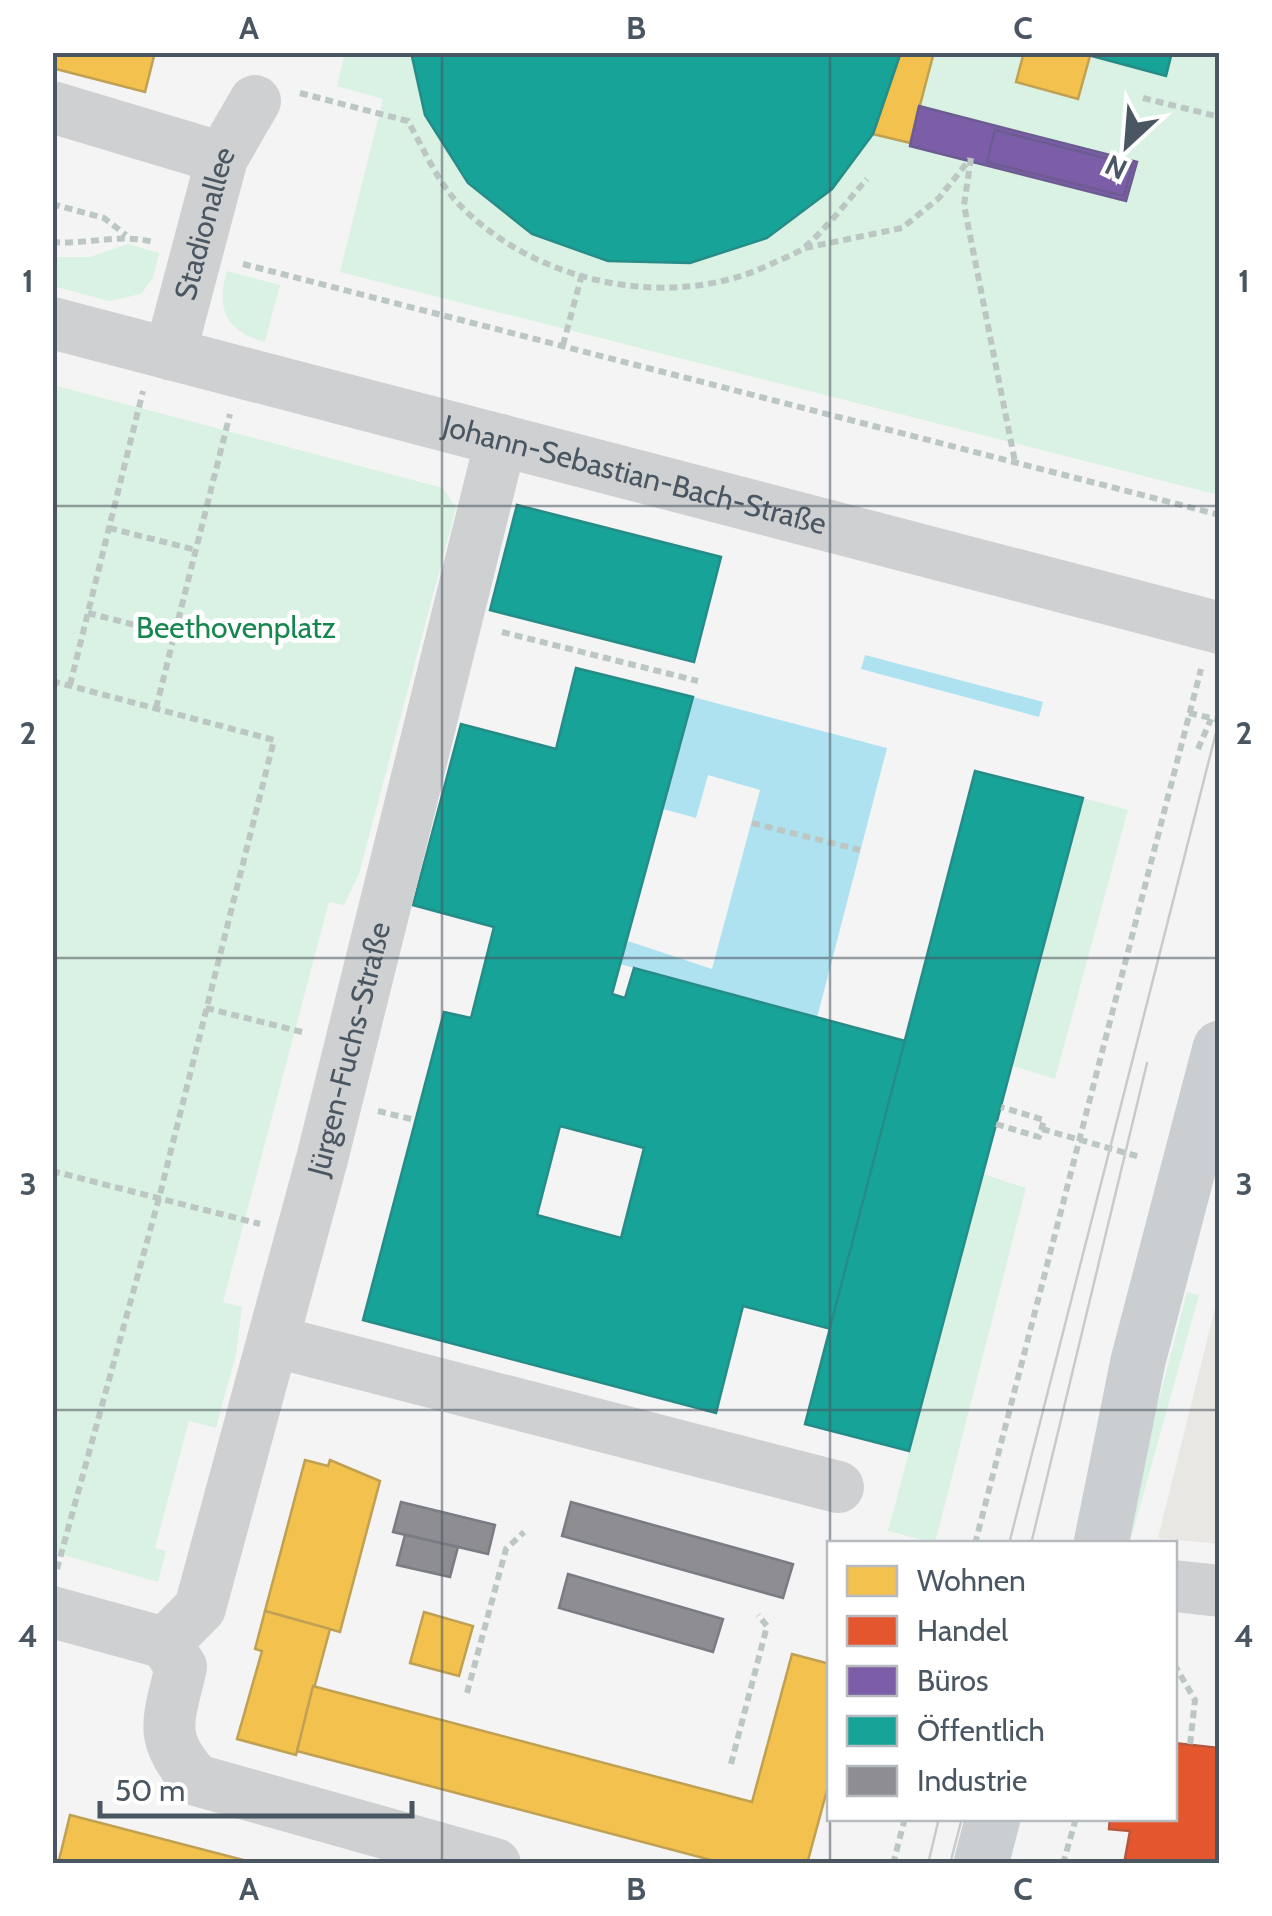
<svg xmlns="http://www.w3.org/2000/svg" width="1272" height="1916" viewBox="0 0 1272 1916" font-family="Cabin,sans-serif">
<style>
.commercial{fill:#e8e7e3}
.green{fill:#d9f2e3}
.water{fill:#aee2f0}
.homes{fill:#f2c14e;stroke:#c0a154;stroke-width:2.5}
.shops{fill:#e4572e;stroke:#b6573d;stroke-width:2.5}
.offices{fill:#7b5ea7;stroke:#6c5c92;stroke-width:2.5}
.public{fill:#17a398;stroke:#268c88;stroke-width:2.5;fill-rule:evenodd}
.industry{fill:#8d8d92;stroke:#797c83;stroke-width:2.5}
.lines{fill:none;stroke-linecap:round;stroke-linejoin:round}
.path{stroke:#bcc7c4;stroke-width:6;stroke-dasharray:8 5;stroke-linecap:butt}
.minor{stroke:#ced0d2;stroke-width:52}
.major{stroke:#caced1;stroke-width:55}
.tram{stroke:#c9cacc;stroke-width:2.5}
.grid{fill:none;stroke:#4a5661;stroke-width:2.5;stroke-opacity:0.55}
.labels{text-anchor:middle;stroke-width:10;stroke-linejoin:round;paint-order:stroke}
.street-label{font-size:30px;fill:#4a5661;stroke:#fff}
.park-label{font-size:30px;fill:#17864f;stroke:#fff}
.neatline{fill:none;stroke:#4a5661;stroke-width:4}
.grid-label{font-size:32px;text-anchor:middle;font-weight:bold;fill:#4a5661}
</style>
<rect width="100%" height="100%" fill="#f4f4f4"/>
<path class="commercial" d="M1219,1292V1544L1158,1538Z"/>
<g class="green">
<path d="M345,52L1219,53V495L340,272L383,99L337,86Z"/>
<path d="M128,244L159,253L153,278L141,294L109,301L53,286V257H90Z"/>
<path d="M227,271L280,285L265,342C227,332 215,309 227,271Z"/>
<path d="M53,385L443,488L456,508L359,874L344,905L329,902L223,1302L242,1307L236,1354L216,1428L189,1421L155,1548L166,1551L158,1582L53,1552Z"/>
<path d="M1083,798L1128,810L1055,1079L1013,1066Z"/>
<path d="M983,1174L1026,1188L935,1543L888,1531Z"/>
<path d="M1187,1292L1199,1295L1130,1542L1123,1537Z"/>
</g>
<g class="water">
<path d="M865,655L1043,702L1039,717L861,669Z"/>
<path d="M693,697L887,748L817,1018L620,964L628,941L712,969L760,790L708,775L696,818L663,809Z"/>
</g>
<g class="homes">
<path d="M52,52H155L145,92L52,68Z"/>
<path d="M901,52H934L910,143L873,134Z"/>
<path d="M1024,52L1090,56L1078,99L1016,82Z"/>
<path d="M305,1460L328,1466L330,1460L380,1481L340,1632L265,1611Z"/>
<path d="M265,1611L330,1629L296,1755L237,1739L262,1651L255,1649Z"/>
<path d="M424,1612L473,1626L459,1676L410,1663Z"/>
<path d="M792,1654L830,1664V1779L807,1864H726L297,1751L313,1686L752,1802Z"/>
<path d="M70,1815L259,1864H58Z"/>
</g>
<path class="shops" d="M1174,1743L1220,1748V1864H1124L1130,1831L1109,1829L1110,1818H1174Z"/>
<g class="offices">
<path d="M919,106L1137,162L1126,201L910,146Z"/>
<path d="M995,130L1132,165L1124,196L987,162Z"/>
</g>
<g class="public">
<path d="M411,52H901L873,134L832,189L767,238L690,263L608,261L532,234L468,183L425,115Z"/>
<path d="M1077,52H1172L1166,76Z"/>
<path d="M517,505L721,557L694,662L490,610Z"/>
<path d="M576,668L693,697L612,994L625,998L634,968L905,1041L831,1329L743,1306L716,1413L363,1320L444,1012L471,1018L494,927L413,905L461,724L556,749ZM560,1126L644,1148L621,1238L537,1215Z"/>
<path d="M975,771L1083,798L909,1451L805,1424Z"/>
</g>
<g class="industry">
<path d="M401,1502L495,1525L488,1554L393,1532Z"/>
<path d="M571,1502L793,1564L783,1598L562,1536Z"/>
<path d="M405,1535L458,1547L450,1577L397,1565Z"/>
<path d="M568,1574L723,1619L713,1652L559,1608Z"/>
</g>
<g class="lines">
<g class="path">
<path d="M300,93L408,121C422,146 436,178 455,200C531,283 670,313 771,264C782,259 796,254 805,247C828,227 847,201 867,179"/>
<path d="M1143,98L1220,117"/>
<path d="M971,158L964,205L1015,462"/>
<path d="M52,204L104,218L126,235"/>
<path d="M52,242C88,245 118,233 153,242"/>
<path d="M805,248L902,228L939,198L970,159"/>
<path d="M243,264L1220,515"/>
<path d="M563,345L582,274"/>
<path d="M109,528L196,550"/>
<path d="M88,613L174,635"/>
<path d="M502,632L698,681"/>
<path d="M52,681L274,740L159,1198L57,1569"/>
<path d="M70,685L143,391"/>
<path d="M156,708L230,414"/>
<path d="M1189,713L1220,720"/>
<path d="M1198,749L1211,719"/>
<path d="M752,823L860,850"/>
<path d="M206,1008L306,1033"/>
<path d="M378,1111L415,1120"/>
<path d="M996,1124L1039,1137L1044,1120L1001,1107"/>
<path d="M1042,1129L1140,1157"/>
<path d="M52,1171L260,1224"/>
<path d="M975,1544L1201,669"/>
<path d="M1174,1664L1195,1700L1190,1745"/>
<path d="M467,1693L506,1549L524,1532"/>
<path d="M731,1764L767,1626L758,1615"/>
<path d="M893,1864L905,1818"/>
<path d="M1063,1864L1076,1818"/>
</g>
<g class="minor">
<path d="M52,107L222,158"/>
<path id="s1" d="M52,323L1220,628"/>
<path id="s2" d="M170,354L222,158L255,101"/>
<path d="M273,1341L838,1487"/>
<path d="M1174,1586L1220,1591"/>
<path d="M52,1612L165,1643L181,1667C169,1720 157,1737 196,1780L495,1864"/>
<path id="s3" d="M165,1643L200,1608L322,1159L501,440"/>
</g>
<g class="major">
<path d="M1101,1544L1138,1361L1220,1048"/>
<path d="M981,1864L993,1818"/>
</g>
<g class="tram">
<path d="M1009,1544L1220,717"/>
<path d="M1031,1544L1147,1063"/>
<path d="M928,1864L939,1818"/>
<path d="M950,1864L962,1818"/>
</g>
</g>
<path class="grid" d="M442,52V1864M830,52V1544M52,506H1220M52,958H1220M52,1410H1220M830,1818V1864"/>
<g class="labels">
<g class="street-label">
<text dy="10" stroke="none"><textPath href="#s2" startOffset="135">Stadionallee</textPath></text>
<text dy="10" stroke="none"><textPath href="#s1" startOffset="602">Johann-Sebastian-Bach-Straße</textPath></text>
<text dy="10" stroke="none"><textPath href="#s3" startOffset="628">Jürgen-Fuchs-Straße</textPath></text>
</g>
<g class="park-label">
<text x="236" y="638">Beethovenplatz</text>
</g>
</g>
<rect width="1272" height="1916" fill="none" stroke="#ffffff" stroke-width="110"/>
<rect x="827" y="1541" width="350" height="280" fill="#ffffff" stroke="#b7bbc0" stroke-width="2.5"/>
<rect x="847" y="1566" width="50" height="30" fill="#f2c14e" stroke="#b7bbc0" stroke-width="2.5"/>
<text x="917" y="1591" font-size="30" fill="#4a5661">Wohnen</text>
<rect x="847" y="1616" width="50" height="30" fill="#e4572e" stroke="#b7bbc0" stroke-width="2.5"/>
<text x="917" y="1641" font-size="30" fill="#4a5661">Handel</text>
<rect x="847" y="1666" width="50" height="30" fill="#7b5ea7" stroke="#b7bbc0" stroke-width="2.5"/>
<text x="917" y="1691" font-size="30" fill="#4a5661">Büros</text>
<rect x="847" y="1716" width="50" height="30" fill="#17a398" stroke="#b7bbc0" stroke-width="2.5"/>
<text x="917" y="1741" font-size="30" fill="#4a5661">Öffentlich</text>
<rect x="847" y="1766" width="50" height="30" fill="#8d8d92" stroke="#b7bbc0" stroke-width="2.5"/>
<text x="917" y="1791" font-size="30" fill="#4a5661">Industrie</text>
<g transform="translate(1127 145) rotate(206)" stroke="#ffffff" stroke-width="8" paint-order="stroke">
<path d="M0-8L18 38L0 25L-18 38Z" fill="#4a5661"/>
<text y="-15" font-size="28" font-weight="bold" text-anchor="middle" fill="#4a5661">N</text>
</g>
<path d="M100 1801v15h312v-15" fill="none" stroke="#4a5661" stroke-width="5"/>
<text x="115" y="1801" font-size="30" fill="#4a5661" stroke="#ffffff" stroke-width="8" paint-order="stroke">50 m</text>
<rect x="55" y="55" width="1162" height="1806" class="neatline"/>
<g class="grid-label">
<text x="249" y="39">A</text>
<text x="636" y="39">B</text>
<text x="1023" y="39">C</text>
<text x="28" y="292">1</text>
<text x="1244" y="292">1</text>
<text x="28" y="744">2</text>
<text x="1244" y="744">2</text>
<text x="28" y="1195">3</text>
<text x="1244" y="1195">3</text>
<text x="28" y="1647">4</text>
<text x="1244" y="1647">4</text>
<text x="249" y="1900">A</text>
<text x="636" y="1900">B</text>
<text x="1023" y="1900">C</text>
</g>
</svg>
